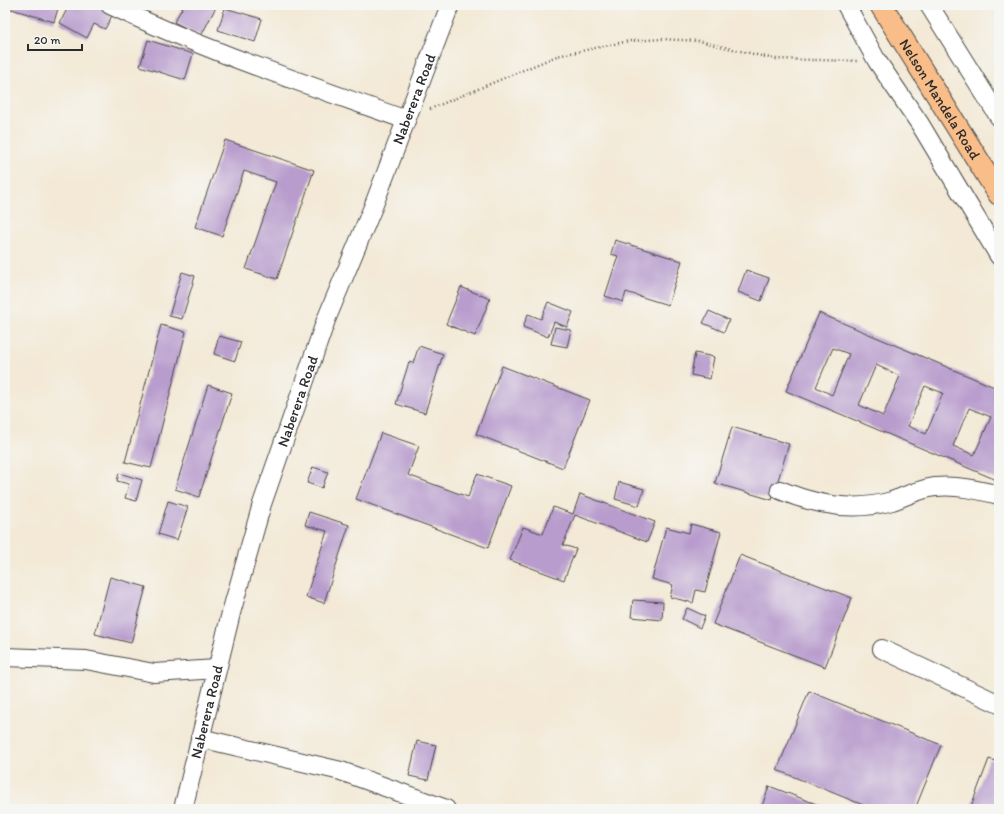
<svg xmlns="http://www.w3.org/2000/svg" width="1004" height="814" viewBox="0 0 1004 814" font-family="Itim,sans-serif">
<style>
.building{fill:#b89ccd;fill-rule:evenodd}
.lines{fill:none;stroke-linecap:round;stroke-linejoin:round}
.minor-casing{stroke:#494845;stroke-width:20}
.major-casing{stroke:#494845;stroke-width:24}
.path{stroke:#494845;stroke-width:2.5;stroke-dasharray:1 3;stroke-linecap:butt}
.minor{stroke:#fff;stroke-width:18}
.major{stroke:#f8bd89;stroke-width:22}
.labels{text-anchor:middle;stroke-width:3;stroke-linejoin:round;paint-order:stroke}
.street-label{font-size:15px;fill:#2b2b2b;stroke:#f6f6f2}
</style>
<rect width="100%" height="100%" fill="#f6f6f2"/>
<filter id="ink" filterUnits="userSpaceOnUse"><feTurbulence type="fractalNoise" baseFrequency=".025" numOctaves="2"/><feDisplacementMap in="SourceGraphic" scale="8" xChannelSelector="R" yChannelSelector="G"/><feConvolveMatrix kernelMatrix="1 2 1 2 8 2 1 2 1" color-interpolation-filters="sRGB"/></filter>
<filter id="wash" filterUnits="userSpaceOnUse"><feTurbulence type="fractalNoise" baseFrequency=".012" numOctaves="4" result="noise"/><feDisplacementMap in="SourceGraphic" scale="16" xChannelSelector="R" yChannelSelector="G"/><feGaussianBlur stdDeviation="0.9" result="paint"/><feColorMatrix in="noise" values="0 0 0 0 0 0 0 0 0 0 0 0 0 0 0 0 0 1.4 0 .05"/><feComposite in="paint" operator="in"/></filter>
<g filter="url(#wash)">
<rect width="100%" height="100%" fill="#f3e9d6"/>
<g id="blocks">
<g class="building">
<path d="M5,5H59L54,22L5,7Z"/>
<path d="M69,5H104L115,10L105,29L94,24L87,38L60,23Z"/>
<path d="M184,5H217L201,36L174,22Z"/>
<path d="M225,8L262,19L255,42L218,30Z"/>
<path d="M148,40L193,54L185,80L140,66Z"/>
<path d="M225,140L314,170L277,279L246,269L276,182L244,171L222,236L195,227Z"/>
<path d="M615,240L682,261L668,305L626,292L623,302L605,296L618,256L611,254Z"/>
<path d="M746,270L769,278L761,301L738,292Z"/>
<path d="M182,272L195,276L182,319L169,316Z"/>
<path d="M461,287L490,299L475,336L446,324Z"/>
<path d="M548,302L573,312L567,327L554,322L548,337L523,327L528,314L541,319Z"/>
<path d="M709,311L729,320L724,332L703,323Z"/>
<path d="M819,313L999,389V481L786,391ZM833,348L849,354L832,395L816,387ZM876,365L900,376L883,416L859,405ZM925,386L943,393L926,434L908,426ZM969,408L991,417L974,455L953,446Z"/>
<path d="M161,325L186,332L151,468L125,462Z"/>
<path d="M555,327L571,330L567,347L551,344Z"/>
<path d="M219,336L241,342L235,361L214,354Z"/>
<path d="M419,346L443,354L425,413L396,404L409,362L413,363Z"/>
<path d="M695,353L714,357L710,379L691,375Z"/>
<path d="M502,366L590,400L563,468L476,434Z"/>
<path d="M208,385L232,393L199,497L175,489Z"/>
<path d="M732,427L789,444L772,500L715,483Z"/>
<path d="M381,433L419,446L408,475L468,497L477,474L511,486L488,548L356,499Z"/>
<path d="M313,467L328,472L322,488L307,483Z"/>
<path d="M119,473L142,480L136,501L125,498L129,484L117,481Z"/>
<path d="M619,482L644,489L639,506L615,499Z"/>
<path d="M580,494L655,522L647,542L575,515L563,545L576,549L564,580L510,560L523,527L543,534L553,507L573,514Z"/>
<path d="M168,501L188,507L177,540L158,534Z"/>
<path d="M309,512L349,525L324,603L306,597L327,531L305,525Z"/>
<path d="M691,524L721,532L705,592L696,590L693,603L670,597L673,585L652,579L666,527L689,533Z"/>
<path d="M740,555L852,598L825,667L713,624Z"/>
<path d="M110,577L146,587L131,643L95,634Z"/>
<path d="M633,600L663,602L662,620L631,617Z"/>
<path d="M687,608L705,616L700,628L682,619Z"/>
<path d="M809,691L941,745L915,809H873L777,770Z"/>
<path d="M417,741L436,745L428,780L409,776Z"/>
<path d="M989,759L999,762V809H970Z"/>
<path d="M769,786L829,809H761Z"/>
</g>
</g>
</g>
<g filter="url(#ink)">
<use href="#blocks" fill-opacity="0" stroke="#494845" stroke-width="1"/>
<g class="lines">
<g class="minor-casing">
<g id="minor">
<path d="M110,5C206,51 306,84 406,120"/>
<path d="M846,5L877,61L920,124L999,256"/>
<path d="M929,5L999,117"/>
<path d="M780,490C815,505 854,512 892,501C906,496 922,488 936,487C958,485 978,490 999,495"/>
<path d="M882,649L999,704"/>
<path d="M5,657L86,660L154,673L217,669"/>
<path d="M200,738L341,771L446,809"/>
<path id="s1" d="M183,809L231,613L262,504L326,320L373,207L450,5"/>
</g>
</g>
<g class="major-casing">
<g id="major">
<path id="s2" d="M881,5L999,194"/>
</g>
</g>
<path class="path" d="M430,109L557,56L629,41L662,39L699,41L774,59L857,61"/>
<use href="#minor" class="minor"/>
<use href="#major" class="major"/>
</g>
</g>
<g class="labels">
<g class="street-label">
<text dy="5" stroke="none"><textPath href="#s1" startOffset="748">Naberera Road</textPath></text>
<text dy="5" stroke="none"><textPath href="#s2" startOffset="111">Nelson Mandela Road</textPath></text>
<text dy="5" stroke="none"><textPath href="#s1" startOffset="424">Naberera Road</textPath></text>
<text dy="5" stroke="none"><textPath href="#s1" startOffset="100">Naberera Road</textPath></text>
</g>
</g>
<rect width="1004" height="814" fill="none" stroke="#f6f6f2" stroke-width="20"/>
<path d="M28 44v6h54v-6" fill="none" stroke="#2b2b2b" stroke-width="2"/>
<text x="34" y="44" font-size="12" fill="#2b2b2b" stroke="#f6f6f2" stroke-width="3" paint-order="stroke">20 m</text>
</svg>
